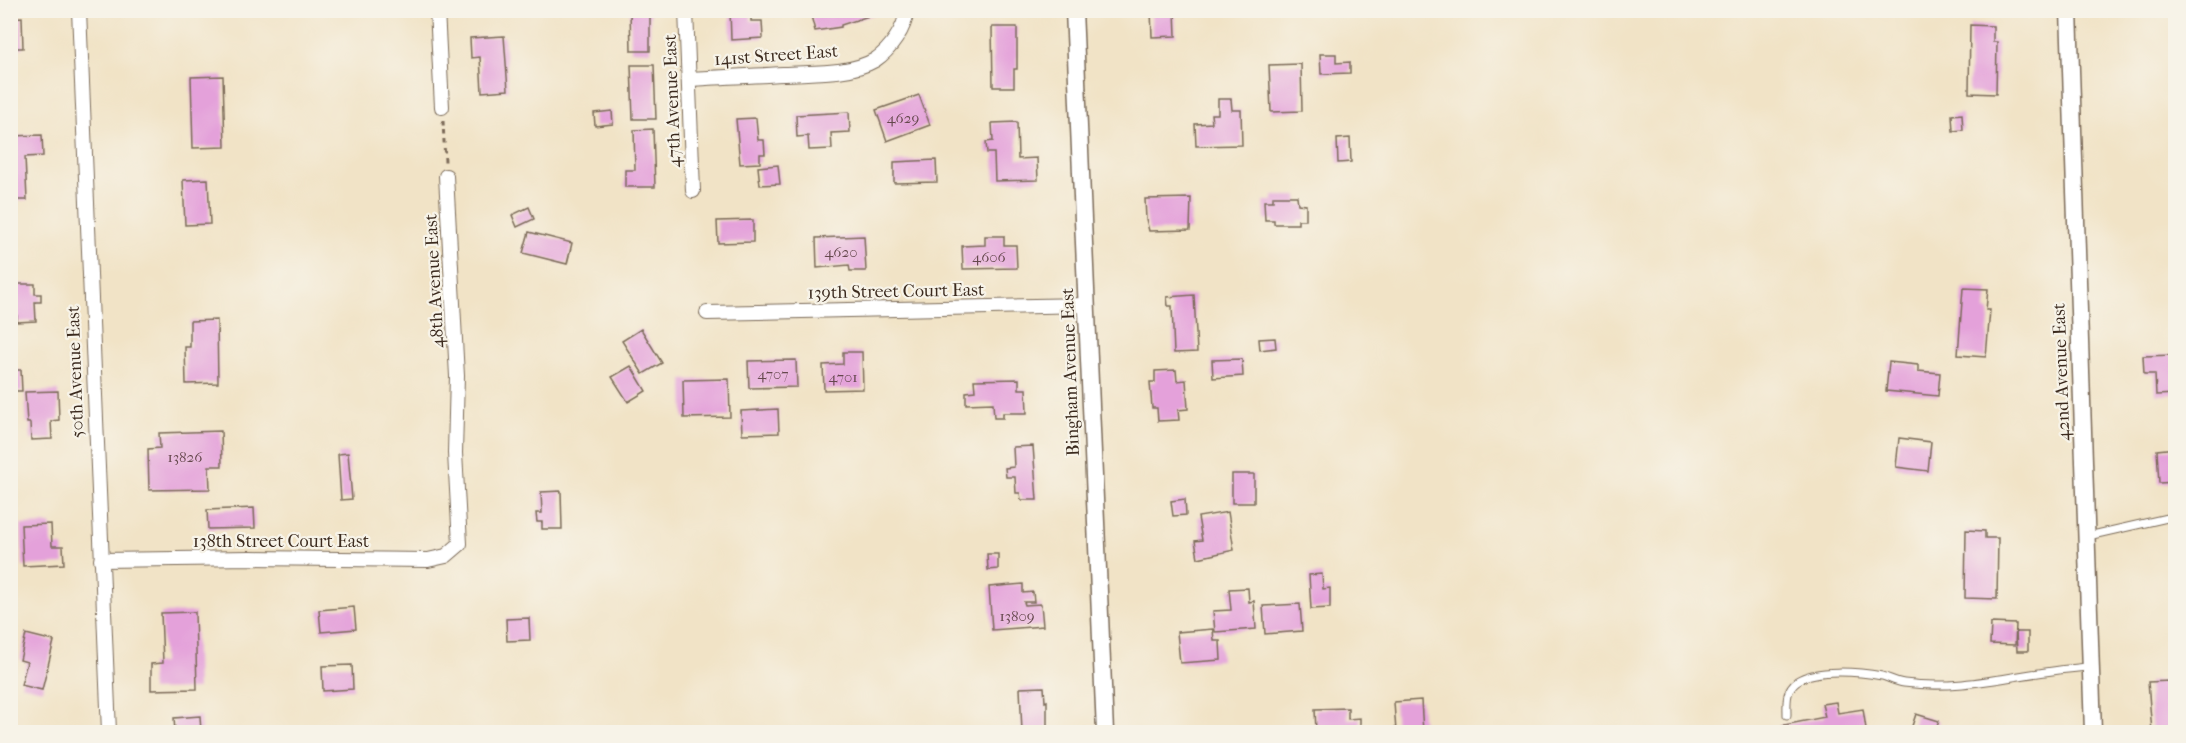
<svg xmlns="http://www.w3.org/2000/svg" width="2186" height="743" viewBox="0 0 2186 743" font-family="'IM FELL French Canon',serif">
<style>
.building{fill:#e4a1da}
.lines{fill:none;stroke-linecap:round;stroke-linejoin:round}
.service-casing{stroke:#7b6b59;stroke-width:9}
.minor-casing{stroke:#7b6b59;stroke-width:16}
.tertiary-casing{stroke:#7b6b59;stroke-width:19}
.path{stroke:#7b6b59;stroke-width:3;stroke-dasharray:4.5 4.5;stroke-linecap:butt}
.service{stroke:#fff;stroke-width:7}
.minor{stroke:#fff;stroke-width:14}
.tertiary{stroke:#fff;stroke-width:16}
.labels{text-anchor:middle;stroke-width:4.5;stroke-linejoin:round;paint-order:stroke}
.number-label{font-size:15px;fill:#65484d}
.street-label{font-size:18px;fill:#3b2a1e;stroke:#f7f3e8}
</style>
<rect width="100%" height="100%" fill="#f7f3e8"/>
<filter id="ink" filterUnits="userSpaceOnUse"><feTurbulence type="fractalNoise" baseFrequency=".0167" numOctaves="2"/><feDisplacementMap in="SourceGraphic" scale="12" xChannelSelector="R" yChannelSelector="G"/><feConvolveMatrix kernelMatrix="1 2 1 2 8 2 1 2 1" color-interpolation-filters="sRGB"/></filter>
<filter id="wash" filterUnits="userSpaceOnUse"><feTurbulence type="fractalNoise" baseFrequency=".008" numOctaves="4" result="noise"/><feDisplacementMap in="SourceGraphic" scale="24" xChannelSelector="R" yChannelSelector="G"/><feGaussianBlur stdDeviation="1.35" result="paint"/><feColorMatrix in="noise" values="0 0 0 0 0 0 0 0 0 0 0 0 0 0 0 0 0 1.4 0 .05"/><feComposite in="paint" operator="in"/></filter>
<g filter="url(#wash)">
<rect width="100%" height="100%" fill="#f1e3c6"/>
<g id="blocks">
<g class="building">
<path d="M630,10H650V51H631Z"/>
<path d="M730,10H751V21H762L763,38L731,40Z"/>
<path d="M816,10H874L875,14L841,25V27L815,31L810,12Z"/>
<path d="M992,10H1016V12L992,13Z"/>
<path d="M1151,10H1175L1176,36L1152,37Z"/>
<path d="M22,17L23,48H10V18Z"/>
<path d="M1970,25L1993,26V42H1997L1996,94L1969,93Z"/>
<path d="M992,27H1017V69H1014V87H993Z"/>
<path d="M504,36L508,90L482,92L480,57L471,58L470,38Z"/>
<path d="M1320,54H1336V63L1350,62V73L1321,74Z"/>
<path d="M1301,64L1302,111L1271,112L1269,65Z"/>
<path d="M631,65H654L656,119H633Z"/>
<path d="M223,76L225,147L193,148L191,77Z"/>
<path d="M919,95L930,125L887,141L876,110Z"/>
<path d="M1218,99H1231L1232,110H1241L1242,145L1196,146L1195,124L1212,123L1211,114H1218Z"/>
<path d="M612,111L613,124L595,126L594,113Z"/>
<path d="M849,112L850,132L831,133L832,149L809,150L808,136L797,137L796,115Z"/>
<path d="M1962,114L1963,130L1953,131L1952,115Z"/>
<path d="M756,118L758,140H764L765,154H760V163L740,164L736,119Z"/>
<path d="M1017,122L1018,159L1037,158L1038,180L995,181L994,153H987L986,142L993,141L992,123Z"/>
<path d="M653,129L655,187H625V170H635L634,130Z"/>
<path d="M42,135L43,156L25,157L27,200H10V136Z"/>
<path d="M1350,138L1351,162L1338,163L1337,139Z"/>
<path d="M936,160L937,182L894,183V162Z"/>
<path d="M778,165L780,184L760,185L758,167Z"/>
<path d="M208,179L210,224L185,225L183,180Z"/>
<path d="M1273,196H1297L1298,204L1306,205V220H1298V224H1274V220H1265L1264,201H1273Z"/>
<path d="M1191,198L1190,230L1149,231L1146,219L1145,199Z"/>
<path d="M529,207L534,219L517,227L512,215Z"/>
<path d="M753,220V242L718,243L717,221Z"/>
<path d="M529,232L572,243L567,264L523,253Z"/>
<path d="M864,236L866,271H850L849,265L817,268L816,238Z"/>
<path d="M985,236H1004V245H1016L1017,268L963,269L962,246L985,245Z"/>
<path d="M10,265H12L13,284H35V294H41V302H35L36,321L17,322V311H10Z"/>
<path d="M1963,288L1988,289L1986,310H1990L1986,357L1958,355Z"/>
<path d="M1194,295L1197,352L1174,353L1172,306H1168L1167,297Z"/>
<path d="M217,320L218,383L186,384L185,347H190V321Z"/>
<path d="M641,329L662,363L643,374L622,341Z"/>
<path d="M1275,338L1276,348L1260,350L1259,339Z"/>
<path d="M843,352H862L863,389L824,390L823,365L843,364Z"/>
<path d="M2176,355V394L2156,395L2155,374H2144L2143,356Z"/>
<path d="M1242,359L1243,376L1213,378L1212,360Z"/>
<path d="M796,360L797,387L749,388L748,361Z"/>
<path d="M1889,362L1918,365V371L1940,373L1938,396L1886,391Z"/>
<path d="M631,366L646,391L628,402L612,377Z"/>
<path d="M10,370H21L22,391H10Z"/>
<path d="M1176,370L1177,381L1186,380L1188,409L1178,410L1179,420L1158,421L1157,408H1152L1150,382H1155V371Z"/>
<path d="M729,379L730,417L684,418L683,380Z"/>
<path d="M1019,379V389H1026L1027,413H1003V418H994L993,403L966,404V392L975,391L974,380Z"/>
<path d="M58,391L59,420L51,421L52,439L31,440L30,423H27L25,392Z"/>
<path d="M778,409L779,433L742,434L741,411Z"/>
<path d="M221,431L222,466H209L210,489L149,490L148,449L160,448L159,433Z"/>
<path d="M1899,438L1931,442L1928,471L1896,467Z"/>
<path d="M1033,446L1037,500H1021L1020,493H1016L1015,477H1006L1005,468L1014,467L1013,447Z"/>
<path d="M2176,448V482L2159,483L2157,450Z"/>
<path d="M348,453L352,499L341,500L338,454Z"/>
<rect x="1232" y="474" width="22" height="29"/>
<path d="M561,491L562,529H542V522H537L536,513H542L541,492Z"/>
<path d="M1185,499L1186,515L1173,516L1171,501Z"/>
<path d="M254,508L255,528L208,529L207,510Z"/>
<path d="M1228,512L1234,550L1198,558L1195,541L1202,540L1198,517Z"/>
<path d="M51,524L52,546H63L64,564L23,566L21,525Z"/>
<path d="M1966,530L1985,531V538H1998L1997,599L1965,598Z"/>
<path d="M987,554H998V569L988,570Z"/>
<path d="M1322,574L1323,589L1330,588V608L1311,609L1309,575Z"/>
<path d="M1023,584V593L1033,592L1034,602H1024L1025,605L1041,604L1043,626L992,630L989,587Z"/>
<path d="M1248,588L1249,602L1254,601L1256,629L1215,632L1213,611L1231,610L1229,589Z"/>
<path d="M1300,604L1302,631L1265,634L1263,606Z"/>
<path d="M354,607L356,629L321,632L319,610Z"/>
<path d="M195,612L197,689L151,690V664L163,663L161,613Z"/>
<path d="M529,618L530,640L507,641L506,619Z"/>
<path d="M1991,623L2016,624L2015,645L1990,644Z"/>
<path d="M1213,629L1214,641H1220L1221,660L1180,663L1177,632Z"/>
<path d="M2016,632H2028V651H2017Z"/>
<path d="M26,634L54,641L42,690L21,685L27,662L20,660Z"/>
<path d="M352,665L353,689L323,691L322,666Z"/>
<path d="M2170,681L2173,732H2152L2148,682Z"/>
<path d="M1044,687L1045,702L1047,701V732H1022L1020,688Z"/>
<path d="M1421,700L1423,732H1396L1394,702Z"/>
<path d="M1836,702L1838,713L1863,709L1866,729L1849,732H1781L1779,726L1825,717L1822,704Z"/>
<path d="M1348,708V719L1360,718V732H1316L1315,709Z"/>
<path d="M1916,714L1939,721L1935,732H1910Z"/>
<path d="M200,716L201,732H175L174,718Z"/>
</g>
</g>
</g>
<g filter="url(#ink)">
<use href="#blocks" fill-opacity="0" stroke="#7b6b59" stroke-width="1.5"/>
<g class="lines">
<g class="service-casing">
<g id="service">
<path d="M1711,11L1729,10"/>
<path d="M2088,536L2176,516"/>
<path d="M1787,715C1787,703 1785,690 1797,681C1816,668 1860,672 1882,676C1889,678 1896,682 1904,683C1967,692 2029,670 2090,667"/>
</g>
</g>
<g class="minor-casing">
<g id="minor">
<path d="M79,10L109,732"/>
<path d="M437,10L442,107"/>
<path d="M686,10L693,191"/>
<path d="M690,79C721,77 752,76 783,74C811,72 849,75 875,60C890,50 905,29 907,10"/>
<path d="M707,313L1086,305"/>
<path d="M101,560L251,558L428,560L446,556L460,544L455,453L457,376L446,176"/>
</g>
</g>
<g class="tertiary-casing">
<g id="tertiary">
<path d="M1074,10L1105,732"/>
<path d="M2069,10L2093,732"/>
</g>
</g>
<path class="path" d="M443,121L445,162"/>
<use href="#service" class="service"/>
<use href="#minor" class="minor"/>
<use href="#tertiary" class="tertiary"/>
</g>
</g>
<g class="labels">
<g class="number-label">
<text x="903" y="123">4629</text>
<text x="841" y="257">4620</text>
<text x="989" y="262">4606</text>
<text x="773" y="379">4707</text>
<text x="843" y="382">4701</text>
<text x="185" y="462">13826</text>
<text x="1017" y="621">13809</text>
</g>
<g class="street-label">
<text transform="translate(776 55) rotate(-4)" y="6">141st Street East</text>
<text transform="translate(672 101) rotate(-92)" y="6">47th Avenue East</text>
<text transform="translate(434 281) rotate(-93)" y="6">48th Avenue East</text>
<text transform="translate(896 291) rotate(-1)" y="6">139th Street Court East</text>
<text transform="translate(75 372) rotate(-92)" y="6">50th Avenue East</text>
<text transform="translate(1070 372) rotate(-92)" y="6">Bingham Avenue East</text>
<text transform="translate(2061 372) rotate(-92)" y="6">42nd Avenue East</text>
<text x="281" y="547">138th Street Court East</text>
</g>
</g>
<rect width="2186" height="743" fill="none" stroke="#f7f3e8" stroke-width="36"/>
</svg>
